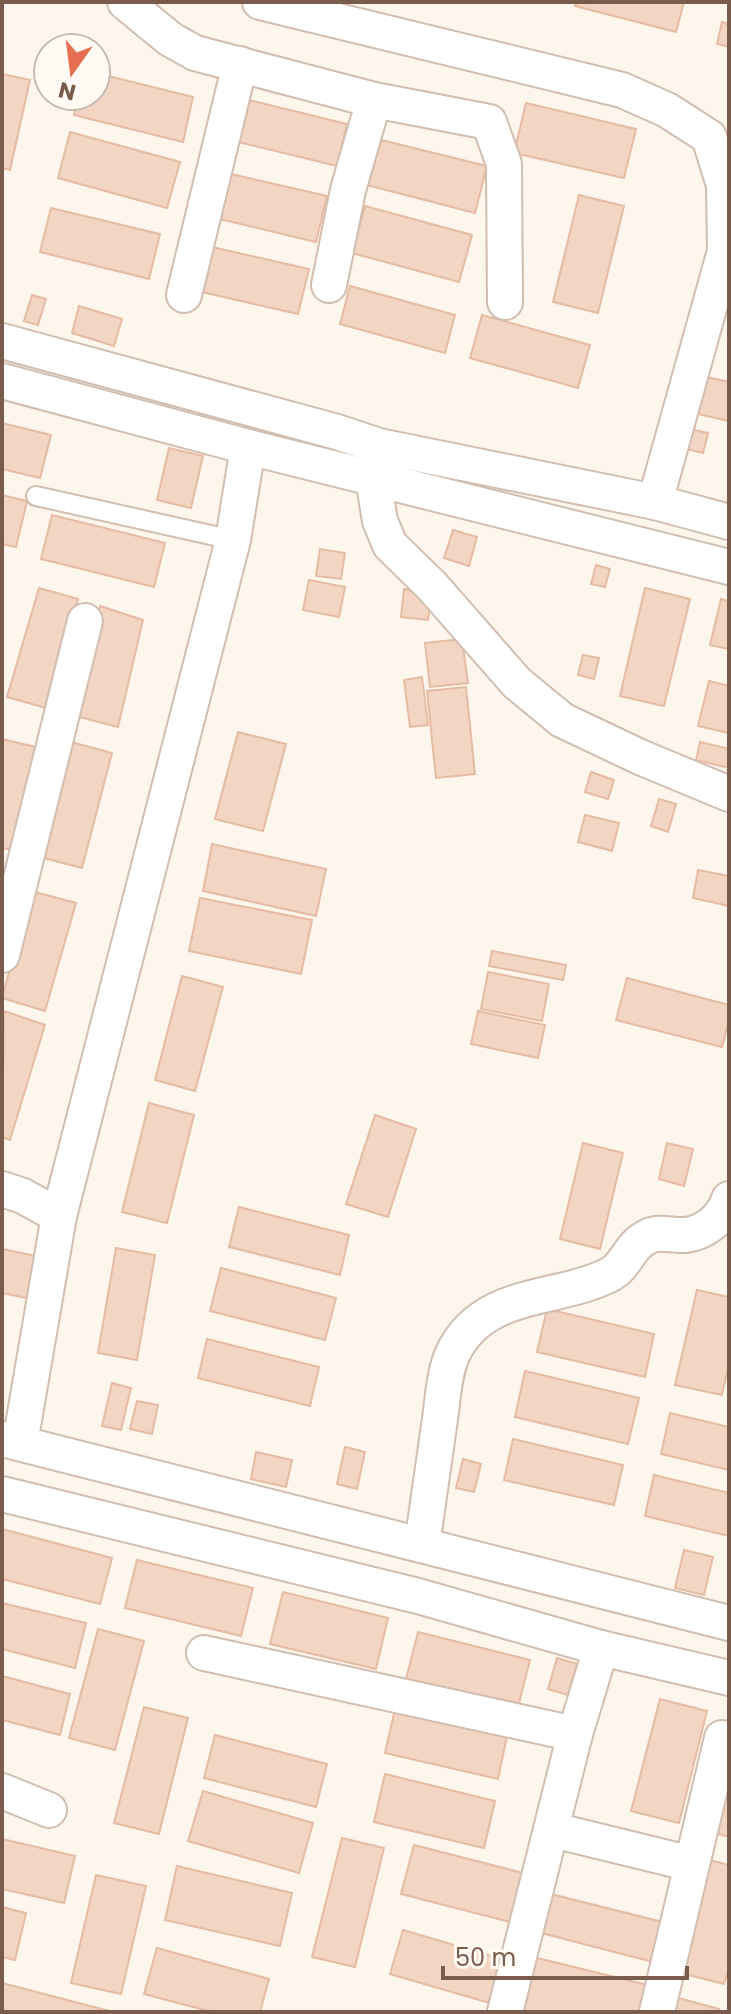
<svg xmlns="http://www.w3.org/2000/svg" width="731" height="2014" viewBox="0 0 731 2014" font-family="Poppins,sans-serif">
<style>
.building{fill:#f3d5c3;stroke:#e6bba3;stroke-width:2}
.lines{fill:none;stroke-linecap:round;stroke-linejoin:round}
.service-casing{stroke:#d1beb0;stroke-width:22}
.minor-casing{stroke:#d1beb0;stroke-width:38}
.service{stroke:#fff;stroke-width:18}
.minor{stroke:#fff;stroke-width:34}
</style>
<rect width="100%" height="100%" fill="#fdf6ec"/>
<g class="building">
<path d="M576,2H684L676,32L575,6Z"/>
<path d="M722,22L729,24V47L717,44Z"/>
<path d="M96,73L193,97L183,142L74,115L78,96H96Z"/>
<path d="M2,74L30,80L10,170L2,168Z"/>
<path d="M237,97L347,124L337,166L226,139Z"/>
<path d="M526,103L636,129L624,178L514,153Z"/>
<path d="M70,132L180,162L167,208L58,178Z"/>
<path d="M377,139L487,166L475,213L363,184Z"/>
<path d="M218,171L327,196L316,242L207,216Z"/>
<path d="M579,195L624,206L598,313L553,302Z"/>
<path d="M365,206L472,235L459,282L352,253Z"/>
<path d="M51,208L160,234L149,279L40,252Z"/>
<path d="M199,244L309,269L298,314L189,289Z"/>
<path d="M350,286L455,315L445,353L340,324Z"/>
<path d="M32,295L46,299L38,325L24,321Z"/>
<path d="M79,306L122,319L114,346L72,333Z"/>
<path d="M482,315L590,345L578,388L470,358Z"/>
<path d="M707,377L729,382V421L698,414Z"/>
<path d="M2,423L51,435L40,478L2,469Z"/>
<path d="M686,428L708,433L703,453L682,448Z"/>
<path d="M169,448L203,456L191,508L157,500Z"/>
<path d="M2,495L27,501L16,547L2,544Z"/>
<path d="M52,515L165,543L154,587L41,559Z"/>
<path d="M453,530L477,537L469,566L444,558Z"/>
<path d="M320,549L345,553L341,579L316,576Z"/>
<path d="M596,565L610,569L605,587L591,584Z"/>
<path d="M309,580L345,587L339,617L303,610Z"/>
<path d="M39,588L78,599L46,708L7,697Z"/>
<path d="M645,588L690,599L664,706L620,696Z"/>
<path d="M404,589L432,592L428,620L401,617Z"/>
<path d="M721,599L729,601V649L710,645Z"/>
<path d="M100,606L143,620L118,727L72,715Z"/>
<path d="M462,639L468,683L430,687L425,643Z"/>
<path d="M583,655L599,658L594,679L578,675Z"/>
<path d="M422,677L428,725L410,727L404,680Z"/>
<path d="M709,681L729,686V733L698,726Z"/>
<path d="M466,687L475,774L436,778L427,691Z"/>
<path d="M238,732L286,744L263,831L215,819Z"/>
<path d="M2,739L40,748L17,851L2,848Z"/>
<path d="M67,741L112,753L82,868L36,856Z"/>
<path d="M700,742L729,749V768L696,760Z"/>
<path d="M591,772L614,780L608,799L585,792Z"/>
<path d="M659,799L676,804L668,832L651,826Z"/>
<path d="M585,815L619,823L612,851L578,842Z"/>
<path d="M212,844L326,869L316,916L203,891Z"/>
<path d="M698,870L729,876V906L693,898Z"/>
<path d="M31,891L76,903L45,1011L2,998Z"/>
<path d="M200,898L312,920L301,974L189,951Z"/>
<path d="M492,951L566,965L563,980L489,966Z"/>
<path d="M488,972L549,984L542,1021L481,1009Z"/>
<path d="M182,976L223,987L195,1091L155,1080Z"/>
<path d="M627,978L729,1005V1020L722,1047L616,1020Z"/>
<path d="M4,1011L45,1025L10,1140L2,1137Z"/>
<path d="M478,1011L545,1025L538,1058L471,1044Z"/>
<path d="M149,1103L194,1115L167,1223L122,1212Z"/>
<path d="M375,1115L416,1129L388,1217L346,1204Z"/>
<path d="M583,1143L623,1153L600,1249L560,1239Z"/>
<path d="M667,1143L693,1149L684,1186L659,1179Z"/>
<path d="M239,1207L349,1235L340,1275L229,1247Z"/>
<path d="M116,1248L155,1255L137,1360L98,1353Z"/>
<path d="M3,1249L40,1257L31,1299L2,1293Z"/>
<path d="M221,1268L336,1298L325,1340L210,1311Z"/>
<path d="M697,1290L729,1297V1363L722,1395L675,1385Z"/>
<path d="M547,1309L654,1334L645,1377L537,1352Z"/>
<path d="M207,1339L319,1367L310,1406L198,1378Z"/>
<path d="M525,1371L639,1398L628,1444L515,1417Z"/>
<path d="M112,1383L131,1388L121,1430L102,1426Z"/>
<path d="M137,1401L158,1405L152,1434L130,1429Z"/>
<path d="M670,1413L729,1427V1470L661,1454Z"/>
<path d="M513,1439L623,1465L614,1505L504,1480Z"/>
<path d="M345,1447L365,1452L357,1489L337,1484Z"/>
<path d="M256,1452L292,1460L286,1487L251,1479Z"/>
<path d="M463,1459L481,1464L474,1492L456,1488Z"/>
<path d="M654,1475L729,1493V1536L645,1516Z"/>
<path d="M2,1529L112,1558L100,1604L2,1579Z"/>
<path d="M684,1550L713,1557L704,1595L675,1588Z"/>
<path d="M137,1560L253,1588L241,1636L125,1608Z"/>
<path d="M283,1592L388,1618L376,1669L270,1644Z"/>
<path d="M2,1603L86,1623L75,1668L2,1649Z"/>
<path d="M98,1629L144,1641L115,1750L69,1738Z"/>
<path d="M418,1632L530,1660L518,1707L406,1679Z"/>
<path d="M557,1658L577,1664L568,1695L548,1689Z"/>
<path d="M2,1676L70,1694L60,1735L2,1720Z"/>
<path d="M660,1699L707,1711L679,1823L631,1811Z"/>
<path d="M396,1705L508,1731L498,1779L385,1753Z"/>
<path d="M144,1707L188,1718L159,1834L114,1823Z"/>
<path d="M215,1735L327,1764L316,1807L204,1778Z"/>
<path d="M729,1766V1837L712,1832Z"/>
<path d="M385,1774L495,1801L484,1848L374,1822Z"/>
<path d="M203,1791L313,1823L299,1873L188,1841Z"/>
<path d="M342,1838L384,1848L355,1967L312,1957Z"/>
<path d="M2,1839L75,1856L64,1903L2,1889Z"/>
<path d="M414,1845L527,1874L514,1923L401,1894Z"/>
<path d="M709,1860L729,1865V1967L724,1984L677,1972Z"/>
<path d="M177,1866L292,1893L280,1946L165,1920Z"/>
<path d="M96,1875L146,1886L121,1994L71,1983Z"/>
<path d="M551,1894L663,1922L653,1962L541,1933Z"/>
<path d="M2,1907L26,1913L15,1960L2,1957Z"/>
<path d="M403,1930L505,1960L493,2004L390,1974Z"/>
<path d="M157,1948L269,1979L260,2012H212L144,1994Z"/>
<path d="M533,1957L648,1985L641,2012H532L520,2009Z"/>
<path d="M2,1983L113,2012H2Z"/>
<path d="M671,1996L719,2009L718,2012H667Z"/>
</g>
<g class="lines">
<g class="service-casing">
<path id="service" d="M36,496L233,540"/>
</g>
<g class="minor-casing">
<g id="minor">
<path d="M125,2L170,39L195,53L374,100L489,122L504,164L505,302"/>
<path d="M260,2L622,90L667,110L709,137L724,185L725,251L655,502"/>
<path d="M329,285L348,190L374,100"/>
<path d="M184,295L240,64"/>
<path d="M2,341L337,432L379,446L655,502L729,522"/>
<path d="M2,381L248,447L729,567"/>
<path d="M377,457L373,478L380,521L390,545L432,586L517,683L562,720L640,757L729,794"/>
<path d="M2,955L85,621"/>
<path d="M2,1189L23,1196L59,1216"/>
<path d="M2,1439L729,1623"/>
<path d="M20,1443L59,1216L233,540L248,447"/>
<path d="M2,1494L418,1596L601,1648L729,1678"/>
<path d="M422,1545C428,1503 434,1461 440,1419C443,1398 444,1372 453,1353C484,1289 557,1302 611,1274C627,1265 629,1245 649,1236C659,1231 673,1236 685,1235C705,1233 723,1218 729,1199"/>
<path d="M204,1653L575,1734"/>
<path d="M2,1791L49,1810"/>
<path d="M553,1830L692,1864"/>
<path d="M505,2012L575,1734L601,1648"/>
<path d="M657,2012L722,1738"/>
</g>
</g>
<use href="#service" class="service"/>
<use href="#minor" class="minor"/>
</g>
<rect width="731" height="2014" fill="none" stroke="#7a5c4d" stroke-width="8"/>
<g transform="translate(72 72) rotate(194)"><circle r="38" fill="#fffaf3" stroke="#cabbb1" stroke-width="2"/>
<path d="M0-6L14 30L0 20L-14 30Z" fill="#e76f51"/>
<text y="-12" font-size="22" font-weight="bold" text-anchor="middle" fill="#7a5c4d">N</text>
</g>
<path d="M443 1966v12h244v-12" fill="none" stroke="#7a5c4d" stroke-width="4"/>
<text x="455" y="1966" font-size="24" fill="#7a5c4d" stroke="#fffaf3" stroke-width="6" paint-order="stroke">50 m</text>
</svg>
